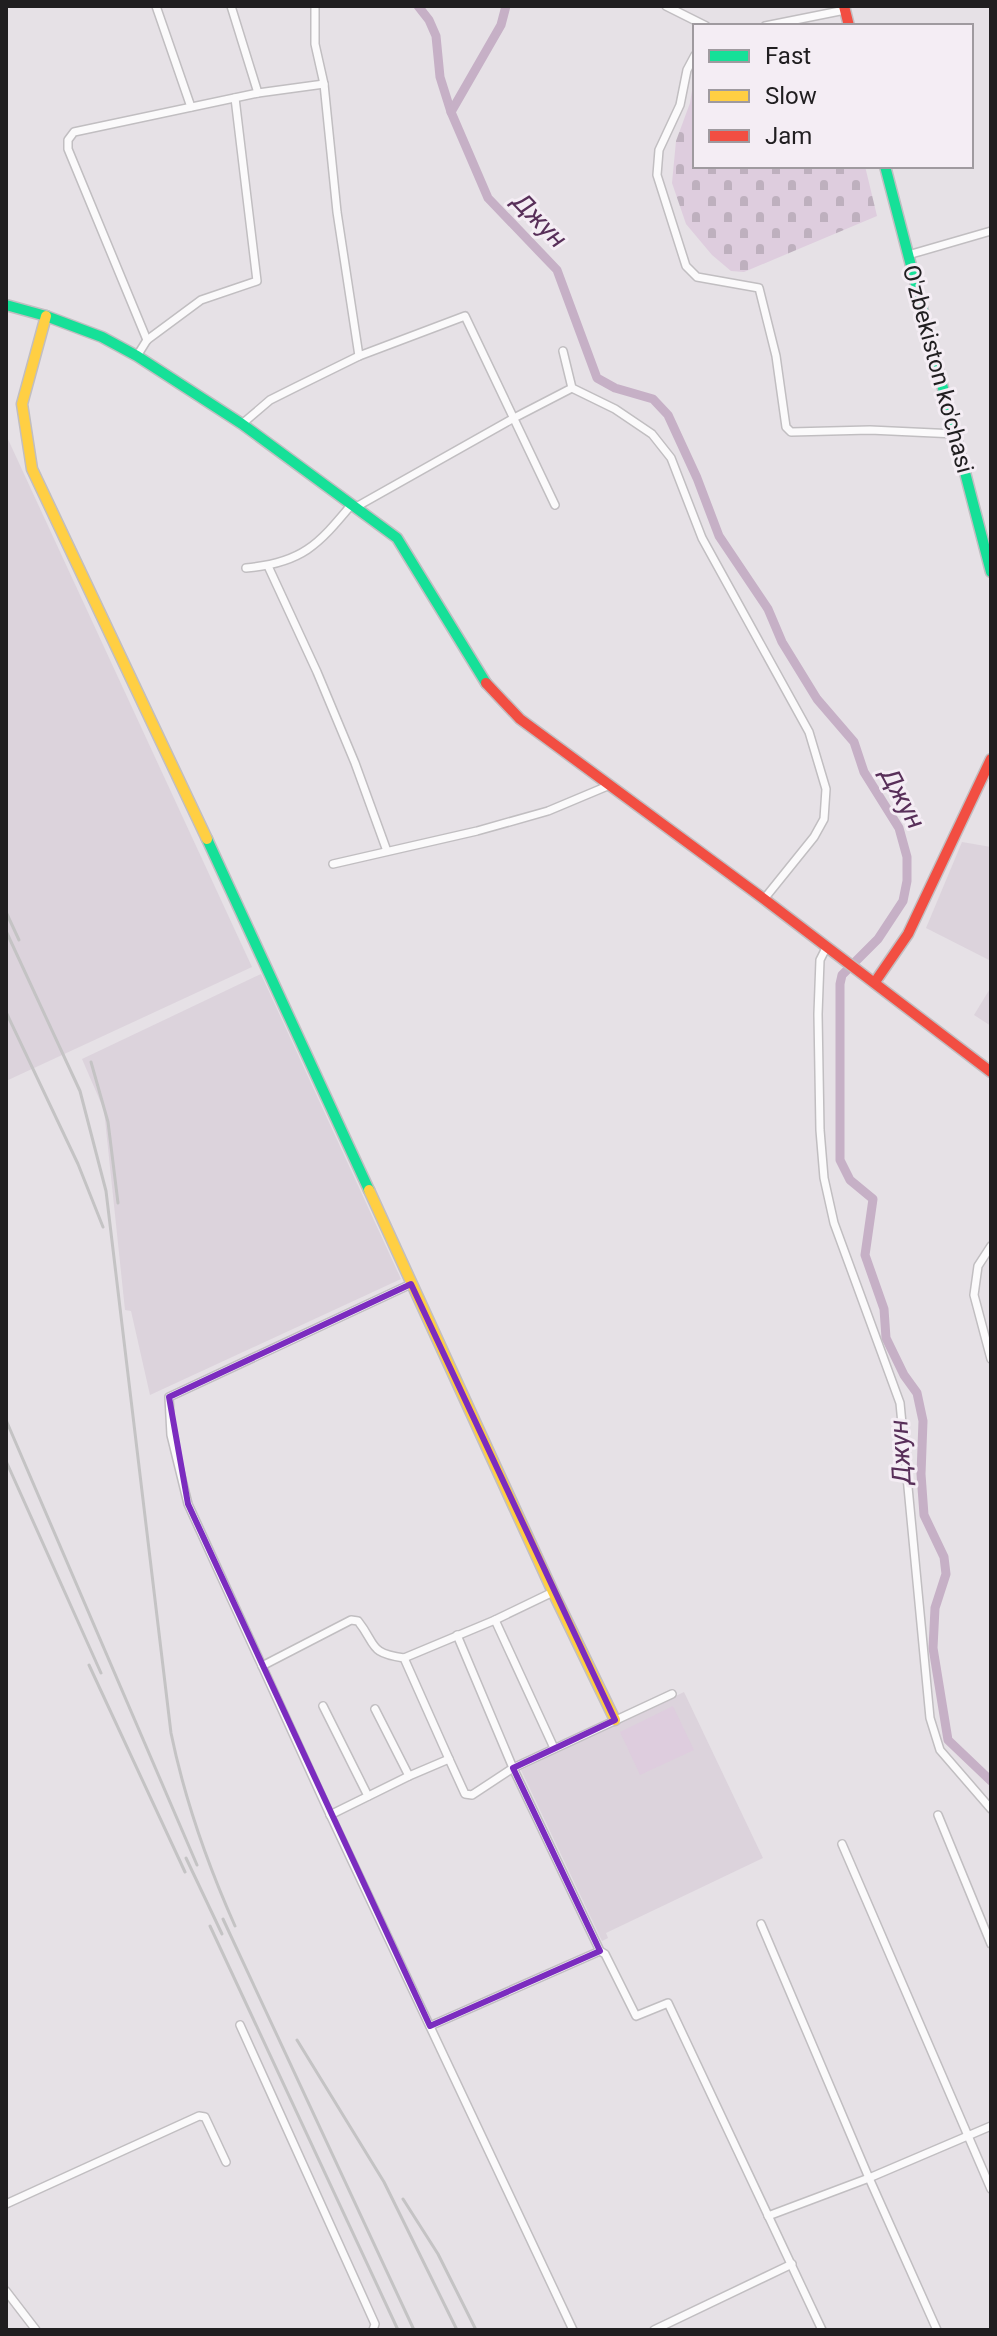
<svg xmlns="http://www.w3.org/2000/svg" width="997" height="2336" viewBox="0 0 997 2336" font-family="Roboto,sans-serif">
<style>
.built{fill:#dcd3dc}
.cemetery{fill:url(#cemetery-stones)}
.pitch{fill:#decdde}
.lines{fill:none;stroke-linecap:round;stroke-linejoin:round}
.canal{stroke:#c6b0c6;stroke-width:9}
.street-casing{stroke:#c1bec1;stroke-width:10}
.fast-casing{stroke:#c1bec1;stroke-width:13}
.slow-casing{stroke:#c1bec1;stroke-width:13}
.jam-casing{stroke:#c1bec1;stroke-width:13}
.street{stroke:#fbfafb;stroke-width:7}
.fast{stroke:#16e098;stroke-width:10}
.slow{stroke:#ffcf43;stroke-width:10}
.jam{stroke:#f24e42;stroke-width:10}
.rail{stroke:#c4c3c4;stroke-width:3}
.marked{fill:none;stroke:#7b2cbf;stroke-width:6;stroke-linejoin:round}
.labels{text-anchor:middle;stroke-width:6;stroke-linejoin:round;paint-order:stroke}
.street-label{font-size:24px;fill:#201e20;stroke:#f4edf4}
.water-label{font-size:26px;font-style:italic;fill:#582f59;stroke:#f4edf4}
</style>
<defs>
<pattern id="cemetery-stones" width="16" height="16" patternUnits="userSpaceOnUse" patternTransform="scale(2)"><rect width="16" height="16" fill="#decdde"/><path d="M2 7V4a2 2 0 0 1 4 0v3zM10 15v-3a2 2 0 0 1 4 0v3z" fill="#beb0be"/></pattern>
</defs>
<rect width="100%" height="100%" fill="#e6e1e6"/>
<g class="built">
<path d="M6,435L252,967L6,1081Z"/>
<path d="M962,842L991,847V961L926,928Z"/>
<path d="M261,974L401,1279L150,1395L131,1311L125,1310L104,1110L82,1059Z"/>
<path d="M991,987V1026L974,1015Z"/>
<path d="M684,1692L763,1858L606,1933L608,1938L602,1941L521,1770Z"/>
</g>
<path class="cemetery" d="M695,72V166H865L877,216L744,272L731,271L712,255L686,224L672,183L676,141L690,103Z"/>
<path class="pitch" d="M673,1706L694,1750L640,1775L620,1732Z"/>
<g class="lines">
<g class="canal">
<path d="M418,6L429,20L436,36L440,77L451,112L488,198L557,270L597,378L615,388L653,399L668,415L697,478L719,536L768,609L782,642L817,699L854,742L864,772L899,828L907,857V881L903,901L878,939L842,975L840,984V1160L850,1180L873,1199L865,1255L884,1309L886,1338L904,1375L917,1393L923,1421L921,1474L924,1515L944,1557L946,1574L935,1608L933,1648L948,1740L991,1781"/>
<path d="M451,112L501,25L506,6"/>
</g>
<g class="street-casing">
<g id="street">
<path d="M156,6L191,107"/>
<path d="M231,6L258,93"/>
<path d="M315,6V44L324,84L337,212L359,356"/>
<path d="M666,6L706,26"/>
<path d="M765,26L845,10"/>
<path d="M695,55L687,70L680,105L659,150L657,175L686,266L697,277L759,288L776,356L786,427L791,432L870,430L956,434"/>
<path d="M908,255L991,231"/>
<path d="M147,340L68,149V140L74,132L258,93L324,84"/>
<path d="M563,351L572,388L615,409L652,434L671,458L702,538L809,732L826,789L824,819L814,837L764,899"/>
<path d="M137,356L147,340L201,300L257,281L235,98"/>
<path d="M242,424L270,400L296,387L359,356L465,316L555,505"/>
<path d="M356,507L514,418L572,388"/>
<path d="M268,566L317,672L355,763L387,851"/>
<path d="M246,568C302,563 318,545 352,504"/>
<path d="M333,864L477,831L548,811L610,785"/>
<path d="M826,948L820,960L818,1014L820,1130L824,1178L834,1223L900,1403L930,1718L940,1750L991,1809"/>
<path d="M991,1246L978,1266L974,1295L991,1359"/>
<path d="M411,1284L169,1397L171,1435L188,1504L327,1808L573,2330"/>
<path d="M495,1620L554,1748"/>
<path d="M457,1635L513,1768L600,1951L605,1954L636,2016L668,2003L822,2330"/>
<path d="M404,1658L495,1620L553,1592"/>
<path d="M262,1666L351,1620L358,1621C377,1645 368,1653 404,1658L449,1759"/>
<path d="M323,1706L368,1796"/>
<path d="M375,1709L409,1776"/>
<path d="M330,1815L409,1776L449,1759L465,1794L472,1795L513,1768L672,1694"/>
<path d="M938,1815L991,1944"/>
<path d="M842,1844L991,2189"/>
<path d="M761,1924L869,2178L937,2330"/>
<path d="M240,2025L375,2324L373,2330"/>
<path d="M430,2026L600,1951"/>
<path d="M6,2204L199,2116L205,2117L226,2162"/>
<path d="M768,2216L869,2178L991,2126"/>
<path d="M6,2291L36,2330"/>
<path d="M654,2330L792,2264"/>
</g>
</g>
<g class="fast-casing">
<g id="fast">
<path d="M885,166L991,572"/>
<path d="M6,305L46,316L102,337L137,356L242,424L397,538L486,683"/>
<path d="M207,839L369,1190"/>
</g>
</g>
<g class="slow-casing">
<g id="slow">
<path d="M46,316L22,404L32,469L207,839"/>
<path d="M369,1190L553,1592L615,1720"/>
</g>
</g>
<g class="jam-casing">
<g id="jam">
<path d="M844,6L849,26"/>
<path d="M486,683L520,719L764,899L991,1072"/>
<path d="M875,982L908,934L991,759"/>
</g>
</g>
<use href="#street" class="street"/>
<use href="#fast" class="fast"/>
<use href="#slow" class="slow"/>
<use href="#jam" class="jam"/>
<g class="rail">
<path d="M6,912L19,940"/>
<path d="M6,931L80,1091L106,1191L171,1733C185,1801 207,1863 235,1926"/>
<path d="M6,1012L78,1164L103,1227"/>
<path d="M91,1062L108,1122L118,1203"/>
<path d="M6,1420L197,1865"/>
<path d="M6,1461L101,1673"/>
<path d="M89,1665L185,1872"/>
<path d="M186,1858L222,1934"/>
<path d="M223,1919L414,2330"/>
<path d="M210,1926L398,2330"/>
<path d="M297,2040L384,2182L457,2330"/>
<path d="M403,2199L438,2254L476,2330"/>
</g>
</g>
<path class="marked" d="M411,1284L615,1720L513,1768L600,1951L430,2026L188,1504L169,1397Z"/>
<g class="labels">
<g class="street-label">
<text transform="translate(938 369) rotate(75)" y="8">O'zbekiston ko'chasi</text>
</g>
<g class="water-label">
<text transform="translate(540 220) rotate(46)" y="9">Джун</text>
<text transform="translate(903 798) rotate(62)" y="9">Джун</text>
<text transform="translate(900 1452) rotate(-93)" y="9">Джун</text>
</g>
</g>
<rect width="997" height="2336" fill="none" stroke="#201e20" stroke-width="16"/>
<rect x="693" y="24" width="280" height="144" fill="#f4edf4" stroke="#9f9a9f" stroke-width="2"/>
<rect x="709" y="50" width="40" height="12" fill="#16e098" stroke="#9f9a9f" stroke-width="2"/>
<text x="765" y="64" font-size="24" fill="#201e20">Fast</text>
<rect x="709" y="90" width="40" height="12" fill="#ffcf43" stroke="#9f9a9f" stroke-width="2"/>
<text x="765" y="104" font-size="24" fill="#201e20">Slow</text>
<rect x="709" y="130" width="40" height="12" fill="#f24e42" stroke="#9f9a9f" stroke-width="2"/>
<text x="765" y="144" font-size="24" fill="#201e20">Jam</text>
</svg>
